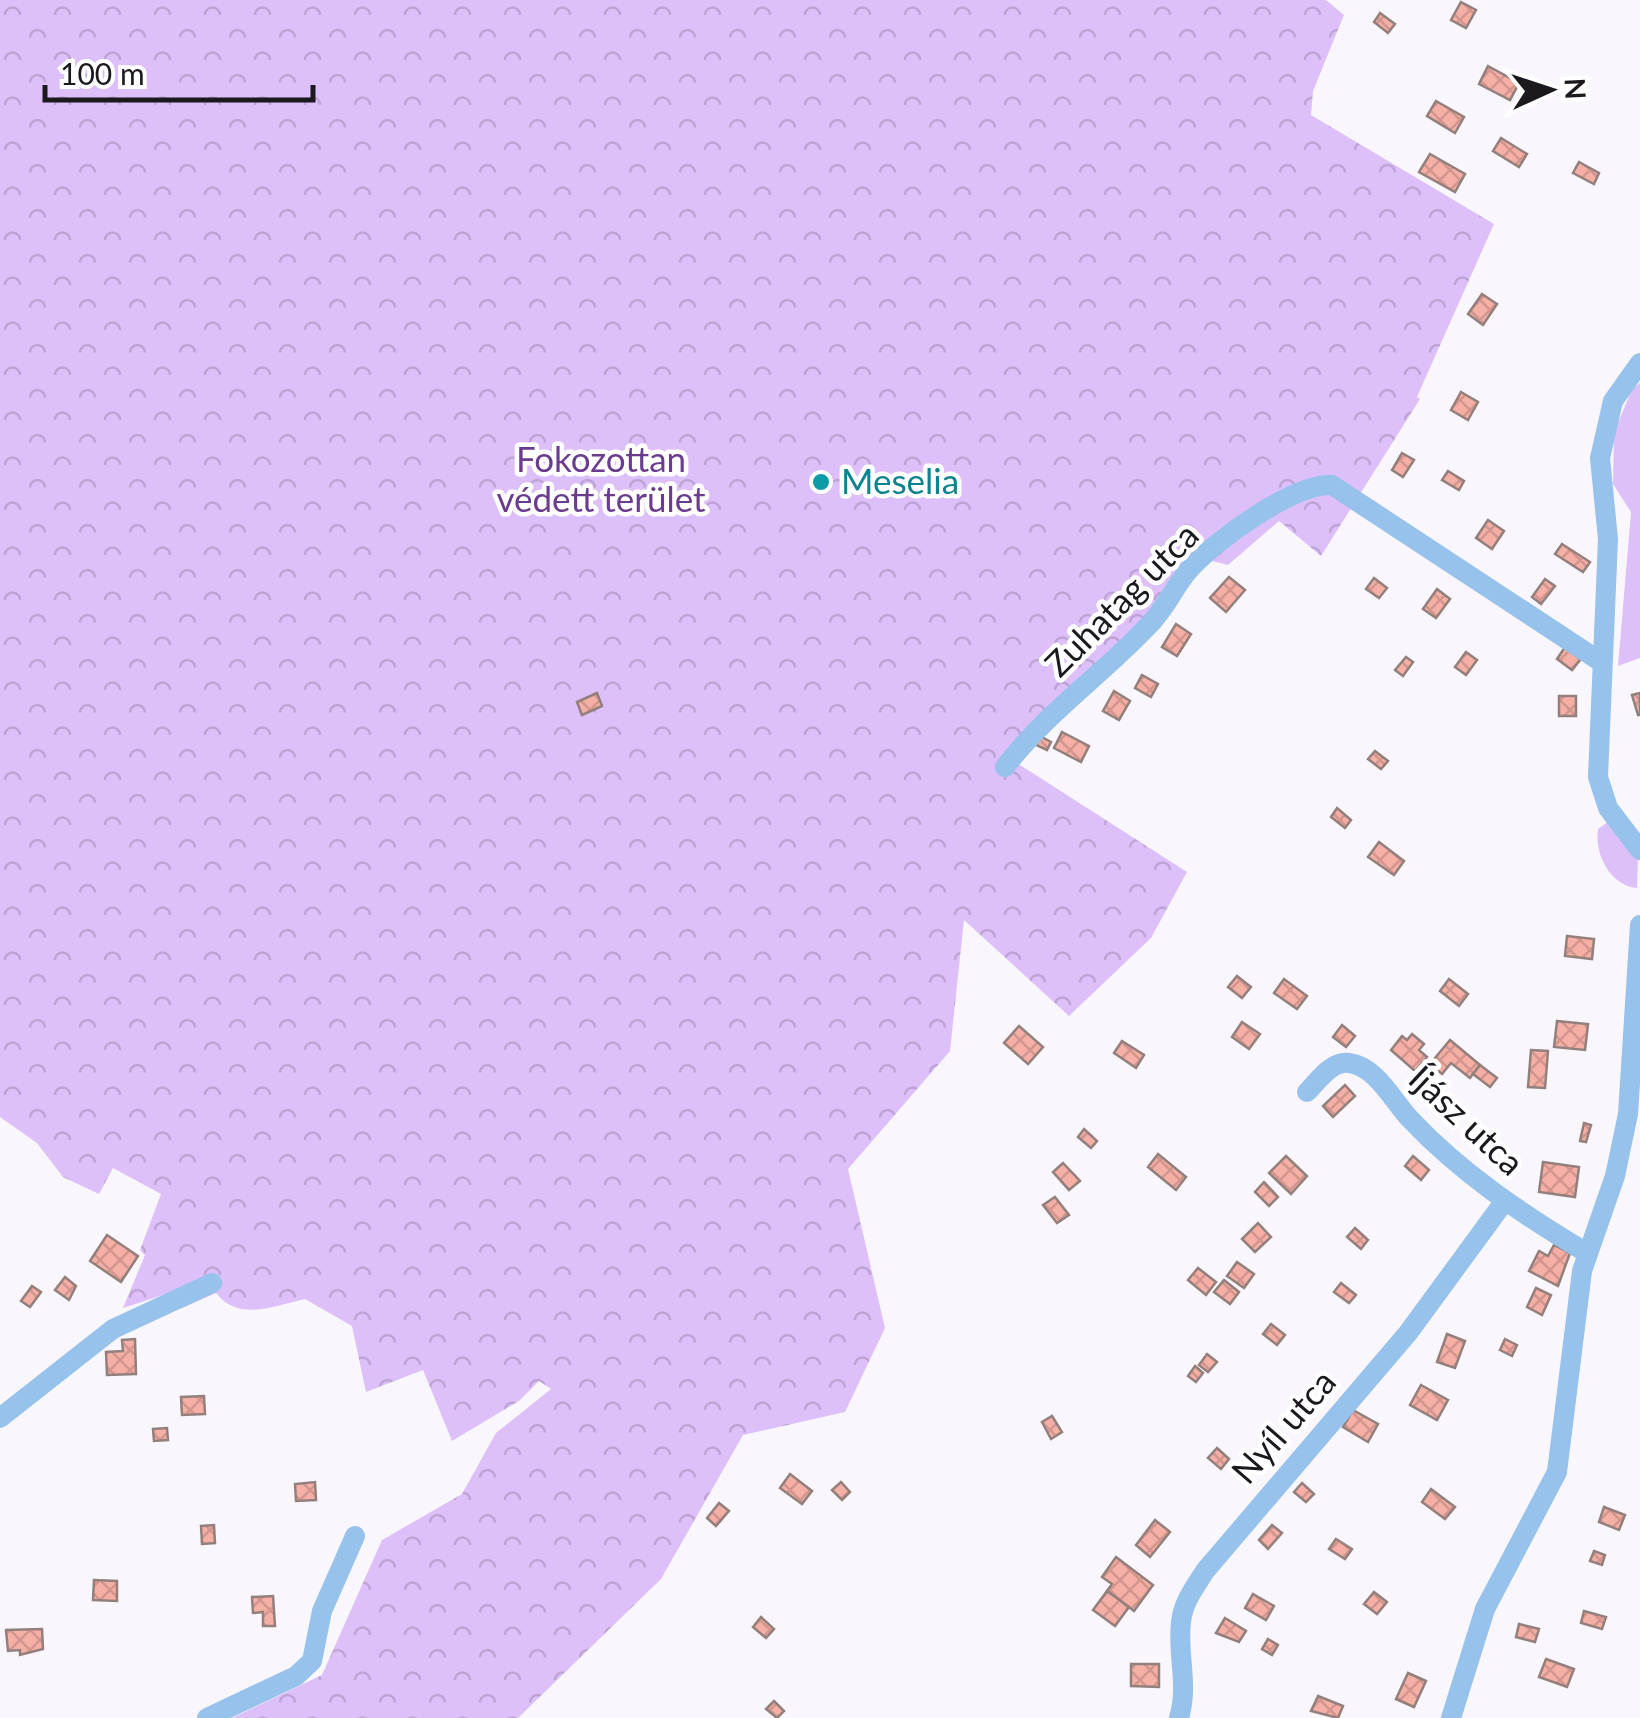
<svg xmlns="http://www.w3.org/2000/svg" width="1640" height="1718" viewBox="0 0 1640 1718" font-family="Lato,sans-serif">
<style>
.grass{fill:#ddc0f9}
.forest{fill:url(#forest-crowns)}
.building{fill:url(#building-cross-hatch);stroke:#93807d;stroke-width:2.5}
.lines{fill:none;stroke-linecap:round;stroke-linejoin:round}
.minor{stroke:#96c2eb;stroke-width:20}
.culture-dot{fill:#0f9aa8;stroke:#fff;stroke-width:4}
.labels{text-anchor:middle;stroke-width:9;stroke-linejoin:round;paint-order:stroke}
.park-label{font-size:35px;fill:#6a3b8f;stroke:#fff}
.culture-label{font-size:35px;fill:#0d838f;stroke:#fff;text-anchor:start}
.street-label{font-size:35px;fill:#1b181e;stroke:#fff}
</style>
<defs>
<pattern id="forest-crowns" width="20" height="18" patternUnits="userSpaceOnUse" patternTransform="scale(2.5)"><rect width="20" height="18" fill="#ddc0f9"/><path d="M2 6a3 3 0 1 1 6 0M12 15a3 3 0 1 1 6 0" fill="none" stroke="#bda4d5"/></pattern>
<pattern id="building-cross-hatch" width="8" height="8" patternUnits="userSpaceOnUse" patternTransform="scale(2.5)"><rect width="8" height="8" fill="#f6afa5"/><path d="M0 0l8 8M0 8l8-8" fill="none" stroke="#d2968e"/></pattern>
</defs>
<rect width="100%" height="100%" fill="#faf6fd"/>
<g class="grass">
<path d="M1640,383V658L1618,666L1631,512L1613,484L1614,433L1632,389Z"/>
<path d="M1609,821L1638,857L1637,888C1610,886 1594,853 1598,829Z"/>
</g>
<path class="forest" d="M0,0H1326L1344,15L1313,91L1311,115L1494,224L1417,397L1420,399L1321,556L1279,521L1228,565L1197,557L1176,571L1147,617L1017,763L1187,872L1151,938L1069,1016L964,920L950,1051L848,1169L885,1328L845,1412L743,1435L661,1579L518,1718H232L322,1675L382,1540L462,1494L496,1433L551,1389L539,1381L519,1401L452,1441L423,1370L366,1392L352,1326L305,1299C274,1306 238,1322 216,1293L180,1309L191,1286L123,1308L145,1255L140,1250L161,1194L113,1168L99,1194L63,1177L37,1143L0,1117Z"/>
<g class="building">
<path d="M1461,2L1476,10L1466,28L1451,20Z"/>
<path d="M1380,13L1395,24L1388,33L1374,22Z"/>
<path d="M1488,66L1519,83L1510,100L1479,84Z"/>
<path d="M1436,101L1464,117L1455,133L1427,116Z"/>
<path d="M1501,138L1527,154L1519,167L1493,151Z"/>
<path d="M1430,154L1465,174L1455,192L1419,172Z"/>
<path d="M1579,162L1599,173L1594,184L1573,173Z"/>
<path d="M1482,294L1497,304L1483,325L1468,314Z"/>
<path d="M1461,392L1478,402L1468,420L1451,410Z"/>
<path d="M1402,453L1414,460L1403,477L1392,470Z"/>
<path d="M1448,471L1464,481L1459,490L1442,480Z"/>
<path d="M1488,520L1504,531L1492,549L1476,538Z"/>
<path d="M1562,544L1590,562L1583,572L1555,554Z"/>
<path d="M1229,577L1245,590L1226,612L1210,598Z"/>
<path d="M1374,578L1387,588L1379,598L1366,589Z"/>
<path d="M1545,579L1555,586L1541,604L1532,597Z"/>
<path d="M1437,589L1450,599L1436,618L1423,609Z"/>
<path d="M1176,624L1191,634L1177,656L1162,647Z"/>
<path d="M1565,647L1581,659L1572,670L1557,659Z"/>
<path d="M1466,652L1477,660L1466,675L1455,667Z"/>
<path d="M1406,657L1413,662L1403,676L1395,670Z"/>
<path d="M1142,675L1158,684L1151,697L1135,688Z"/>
<path d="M1114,691L1130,701L1119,720L1103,711Z"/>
<path d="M597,693L602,706L582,715L577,702Z"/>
<path d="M1640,693V715H1638L1632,695Z"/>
<rect x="1559" y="696" width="17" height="20"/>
<path d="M1062,732L1089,746L1081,762L1054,748Z"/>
<path d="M1038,735L1051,742L1047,750L1034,744Z"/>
<path d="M1375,751L1388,761L1381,769L1368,759Z"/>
<path d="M1337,808L1351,820L1345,828L1331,817Z"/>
<path d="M1379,842L1404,861L1394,875L1368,857Z"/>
<path d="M1567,936L1594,939L1592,959L1565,956Z"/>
<path d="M1237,976L1251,987L1242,998L1228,987Z"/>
<path d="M1284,979L1307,996L1297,1009L1274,993Z"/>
<path d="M1449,979L1468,994L1459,1006L1440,991Z"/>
<path d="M1557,1021L1588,1024L1585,1050L1554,1047Z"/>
<path d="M1242,1022L1260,1034L1249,1049L1232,1037Z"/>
<path d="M1342,1025L1355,1036L1346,1047L1333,1037Z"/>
<path d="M1019,1026L1043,1047L1028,1064L1004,1043Z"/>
<path d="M1412,1034L1424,1044L1419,1050L1427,1057L1415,1071L1391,1050L1402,1036L1407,1040Z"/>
<path d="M1450,1040L1480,1065L1470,1078L1451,1063L1442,1074L1430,1064Z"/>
<path d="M1122,1041L1144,1055L1136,1068L1114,1053Z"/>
<path d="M1531,1050L1548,1051L1545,1088L1528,1087Z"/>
<path d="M1480,1065L1497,1078L1490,1087L1473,1074Z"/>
<path d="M1345,1085L1355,1096L1333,1117L1323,1106Z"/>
<path d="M1584,1123L1591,1125L1586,1142L1580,1141Z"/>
<path d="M1084,1129L1097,1141L1091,1148L1078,1137Z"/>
<path d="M1158,1154L1186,1177L1176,1190L1148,1167Z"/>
<path d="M1286,1156L1307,1176L1291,1194L1269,1173Z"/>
<path d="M1413,1156L1429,1170L1421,1180L1405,1166Z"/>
<path d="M1543,1162L1579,1167L1575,1197L1539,1192Z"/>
<path d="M1063,1163L1080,1181L1069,1190L1053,1172Z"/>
<path d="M1264,1182L1278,1197L1269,1206L1255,1192Z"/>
<path d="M1055,1197L1069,1215L1057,1223L1043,1205Z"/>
<path d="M1258,1223L1271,1237L1255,1252L1242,1239Z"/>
<path d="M1355,1228L1368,1240L1361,1249L1347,1237Z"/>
<path d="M107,1235L138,1256L121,1282L90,1261Z"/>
<path d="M1554,1245L1570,1253L1558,1286L1529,1271L1539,1251L1548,1256Z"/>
<path d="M1237,1262L1254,1274L1244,1288L1227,1276Z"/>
<path d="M1198,1268L1216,1282L1206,1295L1188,1280Z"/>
<path d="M65,1277L76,1286L69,1300L55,1290Z"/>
<path d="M1224,1280L1239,1292L1230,1304L1214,1292Z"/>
<path d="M1341,1283L1356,1295L1349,1303L1334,1292Z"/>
<path d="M32,1286L41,1292L30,1307L21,1301Z"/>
<path d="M1536,1288L1551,1295L1542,1315L1527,1307Z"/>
<path d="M1271,1324L1285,1335L1277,1345L1263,1334Z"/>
<path d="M1447,1334L1465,1341L1455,1368L1437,1362Z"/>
<path d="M135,1339L136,1374L107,1375L106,1352L123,1351L122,1340Z"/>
<path d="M1505,1339L1517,1345L1512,1356L1500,1350Z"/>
<path d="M1207,1354L1217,1362L1208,1372L1199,1365Z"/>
<path d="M1195,1366L1203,1373L1196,1382L1188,1376Z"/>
<path d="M1421,1385L1448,1400L1437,1420L1410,1405Z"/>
<path d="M204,1396L205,1414L182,1415L181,1397Z"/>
<path d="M1353,1410L1378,1424L1368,1442L1343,1427Z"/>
<path d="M1052,1416L1062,1432L1051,1439L1042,1422Z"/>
<path d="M167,1428L168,1440L154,1441L153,1429Z"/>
<path d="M1217,1448L1229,1459L1221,1469L1208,1458Z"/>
<path d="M790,1474L812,1491L802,1504L780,1488Z"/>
<path d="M315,1482L316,1500L296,1501L295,1484Z"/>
<path d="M841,1482L850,1492L842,1500L832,1490Z"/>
<path d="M1302,1483L1314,1494L1306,1502L1294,1492Z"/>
<path d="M1431,1489L1455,1507L1445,1519L1422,1502Z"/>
<path d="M719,1503L729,1511L716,1526L707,1518Z"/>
<path d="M1604,1507L1625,1515L1619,1530L1599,1522Z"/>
<path d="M1155,1520L1170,1532L1150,1557L1136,1545Z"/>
<path d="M214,1525L215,1543L202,1544L201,1526Z"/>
<path d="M1272,1525L1282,1533L1268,1549L1259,1540Z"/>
<path d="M1336,1539L1352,1549L1345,1559L1329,1549Z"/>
<path d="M1594,1551L1605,1555L1602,1565L1590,1561Z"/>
<path d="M1116,1557L1153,1585L1134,1611L1107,1591L1112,1584L1102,1577Z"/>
<path d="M94,1580L117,1581V1601L93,1600Z"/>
<path d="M1107,1591L1129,1607L1115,1626L1093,1610Z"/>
<path d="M1374,1592L1387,1602L1377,1614L1364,1604Z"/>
<path d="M1253,1594L1274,1606L1266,1620L1245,1608Z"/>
<path d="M273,1596L275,1626H263V1612L253,1613L252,1597Z"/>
<path d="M1584,1611L1606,1617L1602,1629L1581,1623Z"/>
<path d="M761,1617L774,1629L766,1638L753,1627Z"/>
<path d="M1225,1618L1246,1631L1239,1642L1216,1633Z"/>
<path d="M1519,1624L1539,1629L1535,1642L1516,1637Z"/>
<path d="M42,1629L43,1649L20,1655V1650L8,1651L6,1630Z"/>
<path d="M1268,1639L1278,1645L1272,1655L1262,1649Z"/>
<path d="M1546,1659L1574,1669L1567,1687L1539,1677Z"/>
<path d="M1131,1664H1159V1687L1131,1686Z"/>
<path d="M1408,1673L1426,1681L1414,1707L1396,1699Z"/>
<path d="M1318,1696L1343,1706L1338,1718L1311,1711Z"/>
<path d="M774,1701L784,1711L777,1718L766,1709Z"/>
</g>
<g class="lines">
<g class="minor">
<path d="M1640,363L1613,401L1600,458L1608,539L1598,777L1608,808L1640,850"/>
<path d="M1005,767C1046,713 1102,675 1148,626C1165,610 1174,587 1189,570C1213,542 1295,482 1332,485L1601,662"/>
<path d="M1307,1092C1319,1080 1331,1061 1349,1063C1376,1066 1393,1101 1410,1119C1461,1173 1523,1215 1587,1253"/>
<path d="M0,1418L113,1329L212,1283"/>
<path d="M207,1718L296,1676L312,1661L322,1611L355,1536"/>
<path d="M1179,1718C1189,1684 1177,1655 1181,1622C1183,1602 1195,1587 1205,1571L1408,1333L1504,1202"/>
<path d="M1451,1718L1485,1609L1557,1472L1582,1271L1615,1176L1628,1114L1640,925"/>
</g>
</g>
<circle class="culture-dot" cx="821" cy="482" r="10"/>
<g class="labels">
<g class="park-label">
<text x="601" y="472">Fokozottan<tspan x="601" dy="40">védett terület</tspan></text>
</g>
<g class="culture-label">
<text x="841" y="494">Meselia</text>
</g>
<g class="street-label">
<text transform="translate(1122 600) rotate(-45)" y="12">Zuhatag utca</text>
<text transform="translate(1466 1121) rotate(43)" y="12">Íjász utca</text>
<text transform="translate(1284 1427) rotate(-49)" y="12">Nyíl utca</text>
</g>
</g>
<g transform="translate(1550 90) rotate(87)" stroke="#ffffff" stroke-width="8" paint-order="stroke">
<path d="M0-8L18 38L0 25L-18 38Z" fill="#1b181e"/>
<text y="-15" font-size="28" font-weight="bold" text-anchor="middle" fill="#1b181e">N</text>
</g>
<path d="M45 85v15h268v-15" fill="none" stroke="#1b181e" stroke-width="5"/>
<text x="60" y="85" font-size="30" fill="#1b181e" stroke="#ffffff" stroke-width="8" paint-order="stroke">100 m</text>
</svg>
